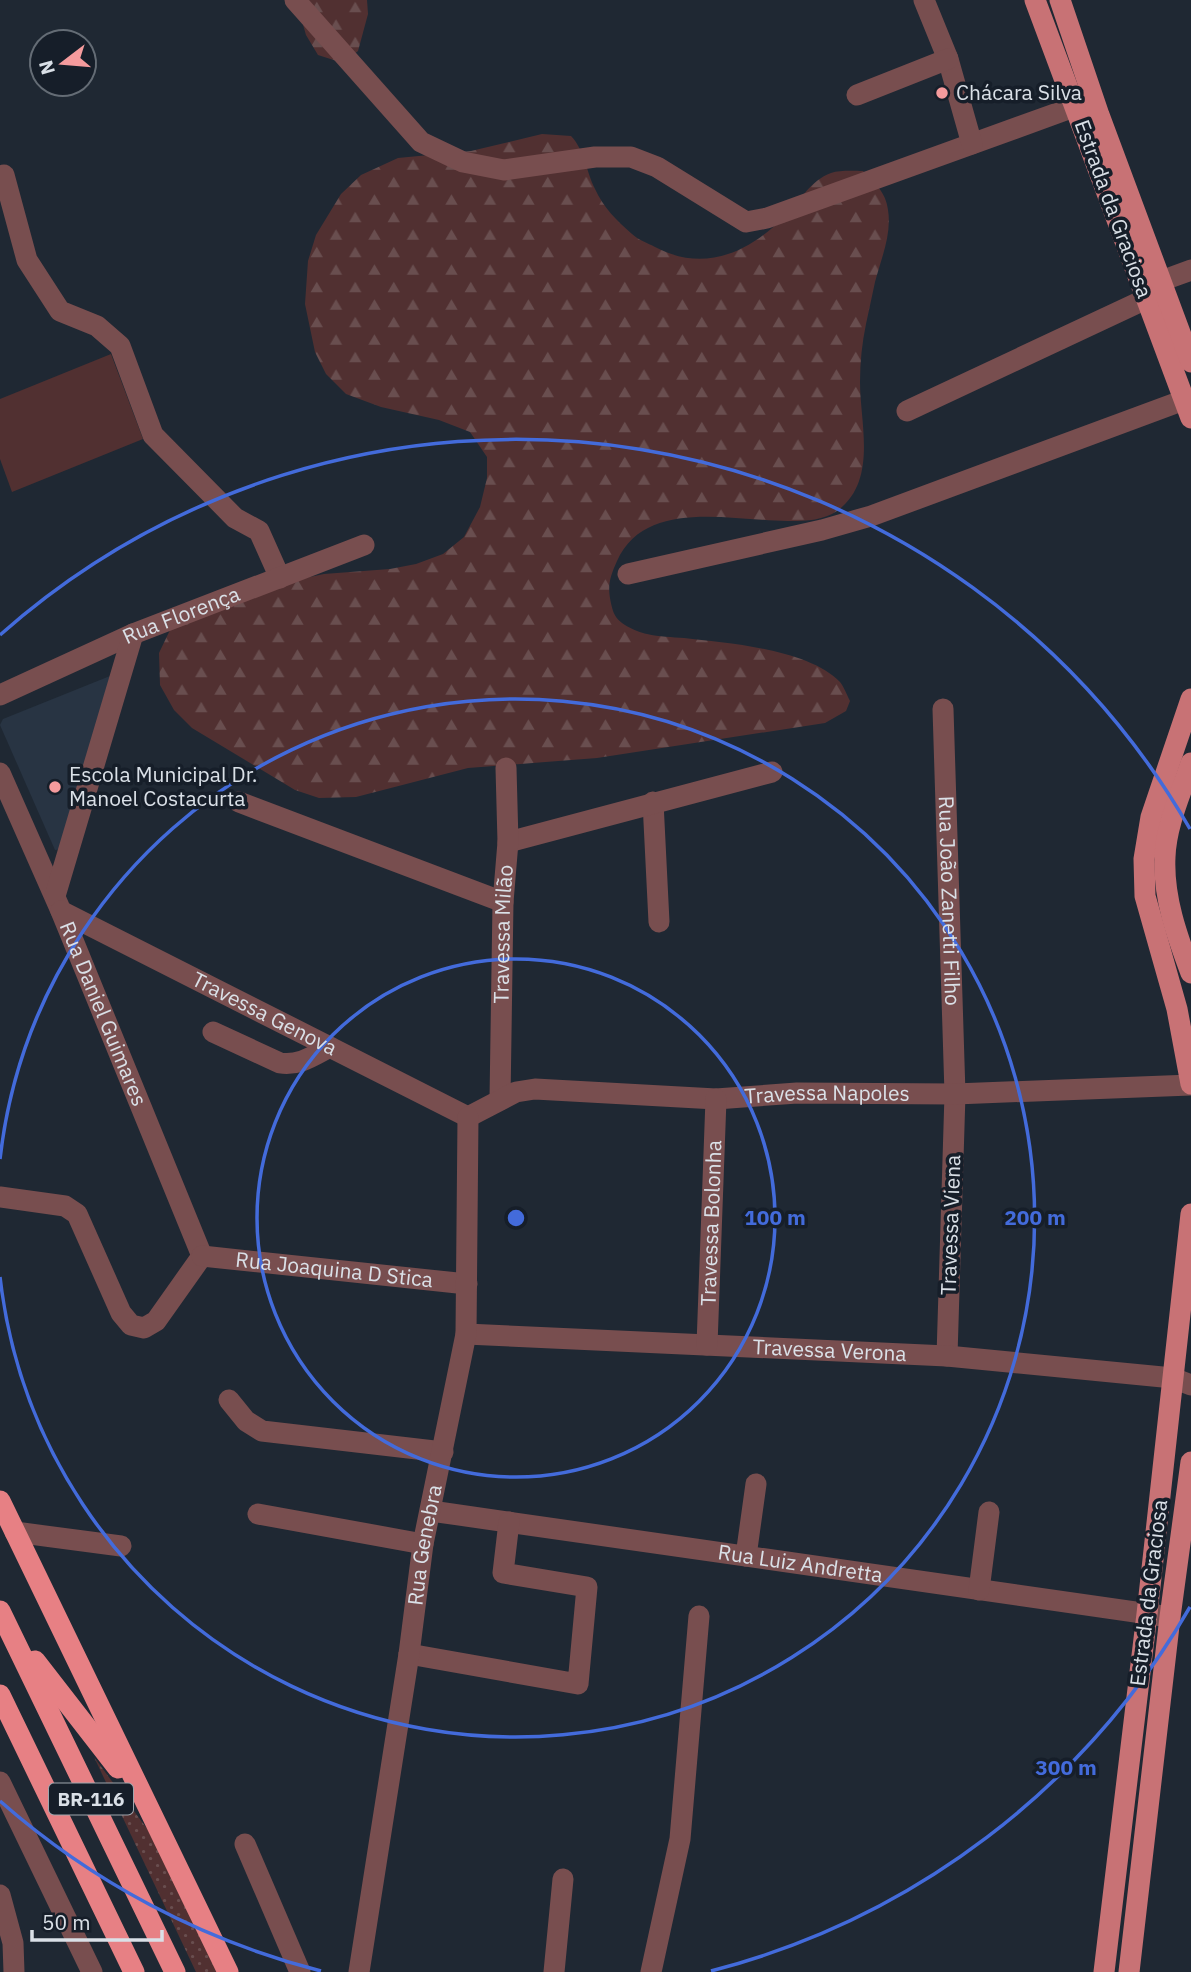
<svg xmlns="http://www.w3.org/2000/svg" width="1191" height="1972" viewBox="0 0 1191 1972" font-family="'IBM Plex Sans',sans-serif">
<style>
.built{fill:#283443}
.green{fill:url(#green-dots)}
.forest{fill:url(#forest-firs)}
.pitch{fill:#513031}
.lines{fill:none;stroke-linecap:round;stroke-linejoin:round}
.minor{stroke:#784e4f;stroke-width:21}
.major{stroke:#c87275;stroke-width:21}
.highway{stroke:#e78084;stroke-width:21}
.ring{fill:none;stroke:#436bdb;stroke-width:3.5}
.poi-dot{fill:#f59b9d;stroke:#161e29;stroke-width:2.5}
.labels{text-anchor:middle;stroke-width:7;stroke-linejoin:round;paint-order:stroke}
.shield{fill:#161e29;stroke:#9fa6ae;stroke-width:2}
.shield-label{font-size:19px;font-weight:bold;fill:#dae0e7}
.poi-label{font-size:21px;fill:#dae0e7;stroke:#161e29;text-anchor:start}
.street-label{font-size:21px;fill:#dae0e7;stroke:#161e29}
.centre{fill:#436bdb;stroke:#161e29;stroke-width:3.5}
.ring-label{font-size:21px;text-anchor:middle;font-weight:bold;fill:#436bdb;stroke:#161e29;stroke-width:7;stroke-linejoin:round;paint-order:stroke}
</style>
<defs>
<pattern id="green-dots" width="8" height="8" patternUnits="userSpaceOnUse" patternTransform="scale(1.75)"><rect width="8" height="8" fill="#513031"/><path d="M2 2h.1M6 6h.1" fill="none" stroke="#694e4f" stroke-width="1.8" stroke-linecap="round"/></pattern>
<pattern id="forest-firs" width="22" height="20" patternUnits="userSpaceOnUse" patternTransform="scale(1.75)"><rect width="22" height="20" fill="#513031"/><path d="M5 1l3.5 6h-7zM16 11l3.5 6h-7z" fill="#694e4f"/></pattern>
</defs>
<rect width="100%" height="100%" fill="#1f2833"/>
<path class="built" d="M110,676L63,849L55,850L0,725L3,719Z"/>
<path class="green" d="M94,1757L148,1830L217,1972H196Z"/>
<g class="forest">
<path d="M296,0H367L368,14L358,51L343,63L318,55L306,35Z"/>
<path d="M542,134L571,136C585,151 586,171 595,189C603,207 617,221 632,234C638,240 648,243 655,247C704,273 748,253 784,217C798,203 811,180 831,173C840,170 854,171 863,171C874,182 886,192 888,210C892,234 881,259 875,282C872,296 869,310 866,324C862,343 860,362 860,382C860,424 878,481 837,511C824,520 807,521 791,521C736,522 646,496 617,561C608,581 607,589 613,611C617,624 635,631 647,634C659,637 672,637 684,638C728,643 808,649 840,682C844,687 847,695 850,701L846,711L825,723L597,758L468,768L356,797L319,798L295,790L192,728L174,710L160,685L159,653L170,630L272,585L324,574L390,569L416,564L443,554L464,537L480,507L487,478V457L470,432L439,420L381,407L346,394L326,374L315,352L305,304L308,261L316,235L341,194L361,175L398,158L471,151Z"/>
</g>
<path class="pitch" d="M111,354L143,439L12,492L0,459V399Z"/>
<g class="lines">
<g class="minor">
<path d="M295,0L421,142L463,162L504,170L595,157H631L657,167L746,222L767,218L1074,107"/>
<path d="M924,0L948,59L972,144"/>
<path d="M857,95L948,59"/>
<path d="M4,175L27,260L60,311L97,326L120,346L153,435L235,518L259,531L280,578"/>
<path d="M1161,281L1191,270"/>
<path d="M907,411L1146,299"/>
<path d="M628,574L822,530L871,516L1184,400"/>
<path id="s1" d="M0,695L133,634L364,545"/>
<path id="s2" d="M943,709L955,1094L947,1356"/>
<path id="s3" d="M0,773L61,911L202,1256"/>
<path d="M239,802L503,902"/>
<path d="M653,802L659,922"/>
<path d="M508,842L772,772"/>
<path d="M55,896L133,634"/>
<path id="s4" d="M61,911L468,1117"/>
<path d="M213,1032L280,1063C299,1066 313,1056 330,1047"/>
<path id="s5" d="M500,1100L503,902L508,842L506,768"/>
<path id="s6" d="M468,1117L516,1092L535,1089L716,1099L797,1093L955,1094L1191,1085"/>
<path d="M0,1197L65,1206L77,1214L121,1313L131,1325L144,1328L156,1321L202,1256"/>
<path id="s7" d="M202,1256L467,1284"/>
<path id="s8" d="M466,1334L947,1356L1173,1378L1191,1385"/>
<path id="s9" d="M707,1345L716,1099"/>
<path d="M229,1400L246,1421L262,1431L443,1452"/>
<path id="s10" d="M431,1511L1170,1617"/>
<path d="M258,1514L423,1544"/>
<path d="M15,1532L121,1546"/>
<path d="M746,1556L756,1484"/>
<path d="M979,1590L989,1512"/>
<path d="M409,1654L578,1684L587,1587L503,1573L509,1522"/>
<path d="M0,1782L92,1972"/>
<path d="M245,1844L300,1972"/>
<path d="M0,1895L13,1943L14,1972"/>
<path id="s11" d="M359,1972L409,1654L423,1544L466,1334L468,1117"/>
<path d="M554,1972L563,1879"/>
<path d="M651,1972L680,1839L699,1616"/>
</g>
<g class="major">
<path d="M1035,0L1191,418"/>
<path d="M1060,0L1099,115L1191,362"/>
<path d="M1191,699L1151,817L1144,859L1145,896L1177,1009L1191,1084"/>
<path d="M1191,763C1181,793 1166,825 1165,857C1163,897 1177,936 1191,973"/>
<path d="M1104,1972L1147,1614L1191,1214"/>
<path d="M1129,1972L1170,1617L1191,1462"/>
</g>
<g class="highway">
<path d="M0,1501L228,1972"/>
<path d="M0,1611L175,1972"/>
<path d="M35,1661L118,1768"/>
<path d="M0,1695L134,1972"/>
</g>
</g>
<g class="ring">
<circle cx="516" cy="1218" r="259"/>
<path d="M0 1159A519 519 0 1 1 0 1277"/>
<path d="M1190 1607A778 778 0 0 1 711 1971M321 1971A778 778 0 0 1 0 1801M0 635A778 778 0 0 1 1190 829"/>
</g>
<g class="poi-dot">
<circle cx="942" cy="93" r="7"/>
<circle cx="55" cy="787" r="7"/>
</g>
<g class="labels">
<rect class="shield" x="49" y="1783.5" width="84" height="31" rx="5"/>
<g class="shield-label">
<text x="91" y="1806">BR-116</text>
</g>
<g class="poi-label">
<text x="956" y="100">Chácara Silva</text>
<text x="69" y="782">Escola Municipal Dr.<tspan x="69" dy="24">Manoel Costacurta</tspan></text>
</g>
<g class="street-label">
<text transform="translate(1113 209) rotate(70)" y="7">Estrada da Graciosa</text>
<text dy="7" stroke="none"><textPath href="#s1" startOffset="198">Rua Florença</textPath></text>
<text dy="7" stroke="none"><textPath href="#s2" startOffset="192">Rua João Zanetti Filho</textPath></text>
<text dy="7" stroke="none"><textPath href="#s5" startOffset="166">Travessa Milão</textPath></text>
<text dy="7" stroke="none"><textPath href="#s3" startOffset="262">Rua Daniel Guimares</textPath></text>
<text dy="7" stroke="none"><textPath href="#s4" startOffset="228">Travessa Genova</textPath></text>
<text dy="7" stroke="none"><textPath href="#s6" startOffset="366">Travessa Napoles</textPath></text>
<text dy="7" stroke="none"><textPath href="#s9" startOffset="122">Travessa Bolonha</textPath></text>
<text transform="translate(951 1225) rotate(-88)" y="7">Travessa Viena</text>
<text dy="7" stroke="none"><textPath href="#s7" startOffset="133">Rua Joaquina D Stica</textPath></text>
<text dy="7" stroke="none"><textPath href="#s8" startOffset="364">Travessa Verona</textPath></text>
<text dy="7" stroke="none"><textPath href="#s11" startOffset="432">Rua Genebra</textPath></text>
<text dy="7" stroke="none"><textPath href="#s10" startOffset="373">Rua Luiz Andretta</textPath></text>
<text transform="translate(1149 1593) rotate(-83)" y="7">Estrada da Graciosa</text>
</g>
</g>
<circle cx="516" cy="1218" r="10" class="centre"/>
<g class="ring-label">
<text x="775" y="1225">100 m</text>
<text x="1035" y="1225">200 m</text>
<text x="1066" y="1775">300 m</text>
</g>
<g transform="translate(63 63) rotate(254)"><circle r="33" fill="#161e29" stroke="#646c75" stroke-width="2"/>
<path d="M0-5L12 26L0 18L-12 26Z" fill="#f59b9d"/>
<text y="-10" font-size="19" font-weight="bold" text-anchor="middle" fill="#dae0e7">N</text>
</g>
<path d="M32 1930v10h130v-10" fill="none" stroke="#dae0e7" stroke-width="3.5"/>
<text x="42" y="1930" font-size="21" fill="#dae0e7" stroke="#161e29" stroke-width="5" paint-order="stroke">50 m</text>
</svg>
